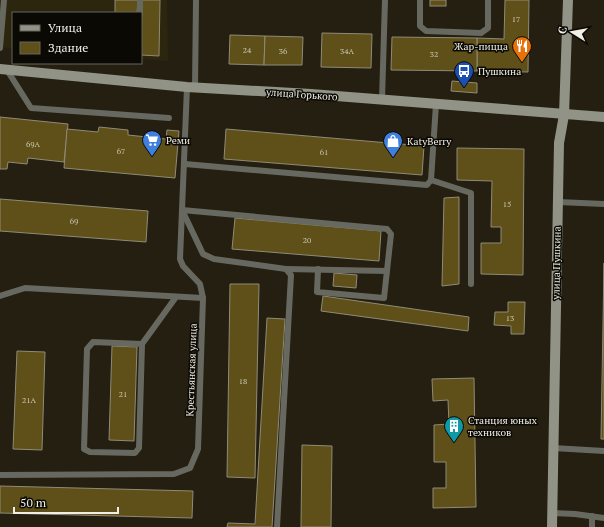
<svg xmlns="http://www.w3.org/2000/svg" width="604" height="527" viewBox="0 0 604 527" font-family="'PT Serif',serif">
<style>
.built{fill:#2c260f}
.building{fill:#5e5018;stroke:#908b78}
.lines{fill:none;stroke-linecap:round;stroke-linejoin:round}
.lane{stroke:#676961;stroke-width:6}
.secondary{stroke:#919386;stroke-width:10}
.labels{text-anchor:middle;stroke-width:3;stroke-linejoin:round;paint-order:stroke}
.number-label{font-size:8px;fill:#ccc7b2}
.poi-label{font-size:10px;fill:#f1efe5;stroke:#0b0904;text-anchor:start}
.street-label{font-size:10px;fill:#f1efe5;stroke:#0b0904}
</style>
<rect width="100%" height="100%" fill="#241f10"/>
<path class="built" d="M0,0H167L168,61L141,59V13H13V48L0,47Z"/>
<g class="building">
<path d="M115,0H138L137,13H115Z"/>
<path d="M142,0H160L159,56L141,55Z"/>
<rect x="430" y="0" width="16" height="6"/>
<path d="M505,0H529L528,72L477,71V38L504,39Z"/>
<path d="M322,33L372,34L371,68L321,67Z"/>
<path d="M230,35L265,36L264,65L229,64Z"/>
<path d="M265,36L303,37L302,65H264Z"/>
<path d="M392,37L477,38V71L391,70Z"/>
<path d="M452,81L477,83V93L451,91Z"/>
<path d="M0,117L68,124L64,162L28,158L27,164L8,162L7,169H0Z"/>
<path d="M99,127L128,130V135L166,139L167,130L179,131L175,178L64,168L67,129L98,132Z"/>
<path d="M226,129L424,146L422,175L224,159Z"/>
<path d="M457,148L524,149L523,275L481,274V243H501V227H491L492,181L457,180Z"/>
<path d="M459,197V284L442,286L444,198Z"/>
<path d="M0,199L148,211L146,242L0,231Z"/>
<path d="M235,218L381,231L379,261L232,249Z"/>
<path d="M604,263V439H601Z"/>
<path d="M334,273L357,275L356,288L333,286Z"/>
<path d="M230,284H259L255,478L227,477Z"/>
<path d="M323,296L469,317L468,331L321,311Z"/>
<path d="M508,302H525L524,334H511V326L494,325L495,312H508Z"/>
<path d="M267,318L285,319L272,527H227L228,523L255,524Z"/>
<path d="M112,346L137,347L134,441L109,440Z"/>
<path d="M17,351L45,352L42,450L13,449Z"/>
<path d="M474,378L476,507L433,508V488H446V462H434V425L449,424L448,400L433,401L432,379Z"/>
<path d="M302,445L332,446L331,527H301Z"/>
<path d="M0,486L193,491L192,518L0,513Z"/>
</g>
<g class="lines">
<g class="lane">
<path d="M420,0V26L426,31L481,33L488,28V0"/>
<path d="M140,13V0"/>
<path d="M0,48L4,0"/>
<path d="M7,70L31,108L169,118"/>
<path d="M195,88L196,0"/>
<path d="M382,100L385,0"/>
<path d="M185,164L427,185L431,180L436,104"/>
<path d="M431,180L471,193V284"/>
<path d="M558,202L604,204"/>
<path d="M182,210L387,229L391,234L384,298L317,292L318,269"/>
<path d="M183,212L203,254L214,259L286,269L291,275L277,527"/>
<path d="M286,269L387,271"/>
<path d="M0,296L25,288L203,298"/>
<path d="M142,344L93,342L87,349L84,449L90,452L135,453L139,448L142,344L176,297"/>
<path d="M553,448L604,451"/>
<path d="M0,475L174,474L190,468L198,449L203,298L200,284L183,266L180,259L187,87"/>
<path d="M552,513L575,514L604,518"/>
<path d="M592,527V516"/>
</g>
<g class="secondary">
<path d="M0,69L187,87L311,94L604,117"/>
<path d="M552,527L559,143L564,115L568,0"/>
</g>
</g>
<defs>
<g id="restaurant-pin" transform="scale(1)"><path d="M0 17L-7.5 6A9.5 9.5 0 1 1 7.5 6Z" fill="#e8710a" stroke="#0b0904"/><path d="M-5-6h1v4h1v-4h1v4h1v-4h1v5L-1.5 .5V6h-2V.5L-5-1ZM5-6V6H3V1.5H1.5Q1.5-4 5-6Z" fill="#fff"/></g>
<g id="bus-pin" transform="scale(1)"><path d="M0 17L-7.5 6A9.5 9.5 0 1 1 7.5 6Z" fill="#1a4fb4" stroke="#0b0904"/><path d="M-5-6H5V4H4V6H2V4H-2V6H-4V4H-5ZM-3.5-4V0h7V-4ZM-3.5 1.2v1.5H-2V1.2ZM2 1.2v1.5H3.5V1.2Z" fill="#fff"/></g>
<g id="supermarket-pin" transform="scale(1)"><path d="M0 17L-7.5 6A9.5 9.5 0 1 1 7.5 6Z" fill="#3f7fe0" stroke="#0b0904"/><path d="M-6-5.5h2.5l.6 2H6L4.5 2H-2.5L-4.4-4H-6ZM-1.5 3.2a1.3 1.3 0 1 0 .1 0ZM3 3.2a1.3 1.3 0 1 0 .1 0Z" fill="#fff"/></g>
<g id="shop-pin" transform="scale(1)"><path d="M0 17L-7.5 6A9.5 9.5 0 1 1 7.5 6Z" fill="#3f7fe0" stroke="#0b0904"/><path d="M-5-2.5h2.3a2.7 3.5 0 0 1 5.4 0H5L5.5 6h-11ZM-1.5-2.5h3a1.5 2.3 0 0 0-3 0Z" fill="#fff"/></g>
<g id="building-pin" transform="scale(1)"><path d="M0 17L-7.5 6A9.5 9.5 0 1 1 7.5 6Z" fill="#0f9aa8" stroke="#0b0904"/><path d="M-4-6H4V6H1V3H-1V6H-4ZM-2.5-4.3h1.7v1.8h-1.7ZM.8-4.3h1.7v1.8H.8ZM-2.5-1h1.7V.8h-1.7ZM.8-1h1.7V.8H.8Z" fill="#fff"/></g>
</defs>
<g fill-rule="evenodd">
<use href="#restaurant-pin" x="522" y="46"/>
<use href="#bus-pin" x="464" y="71"/>
<use href="#supermarket-pin" x="152" y="140"/>
<use href="#shop-pin" x="393" y="141"/>
<use href="#building-pin" x="454" y="426"/>
</g>
<g class="labels">
<g class="number-label">
<text x="516" y="22">17</text>
<text x="247" y="53">24</text>
<text x="283" y="54">36</text>
<text x="347" y="54">34А</text>
<text x="434" y="57">32</text>
<text x="33" y="147">69А</text>
<text x="121" y="154">67</text>
<text x="324" y="155">61</text>
<text x="507" y="207">15</text>
<text x="74" y="224">69</text>
<text x="307" y="243">20</text>
<text x="510" y="321">13</text>
<text x="243" y="384">18</text>
<text x="123" y="397">21</text>
<text x="29" y="403">21А</text>
</g>
<g class="poi-label">
<text x="508" y="50" text-anchor="end">Жар-пицца</text>
<text x="478" y="75">Пушкина</text>
<text x="166" y="144">Реми</text>
<text x="407" y="145">KatyBerry</text>
<text x="468" y="424">Станция юных<tspan x="468" dy="12">техников</tspan></text>
</g>
<g class="street-label">
<text transform="translate(302 94) rotate(4)" y="4">улица Горького</text>
<text transform="translate(556 263) rotate(-89)" y="4">улица Пушкина</text>
<text transform="translate(191 370) rotate(-88)" y="4">Крестьянская улица</text>
</g>
</g>
<rect x="12" y="12" width="130" height="52" fill="#0b0904" stroke="#67655e"/>
<rect x="20" y="25" width="20" height="6" fill="#919386" stroke="#67655e"/>
<text x="48" y="32" font-size="12" fill="#f1efe5">Улица</text>
<rect x="20" y="42" width="20" height="12" fill="#5e5018" stroke="#67655e"/>
<text x="48" y="52" font-size="12" fill="#f1efe5">Здание</text>
<g transform="translate(572 32) rotate(281)" stroke="#0b0904" stroke-width="3" paint-order="stroke">
<path d="M0-3L7 15L0 10L-7 15Z" fill="#f1efe5"/>
<text y="-6" font-size="11" font-weight="bold" text-anchor="middle" fill="#f1efe5">С</text>
</g>
<path d="M14 507v6h104v-6" fill="none" stroke="#f1efe5" stroke-width="2"/>
<text x="20" y="507" font-size="12" fill="#f1efe5" stroke="#0b0904" stroke-width="3" paint-order="stroke">50 m</text>
</svg>
